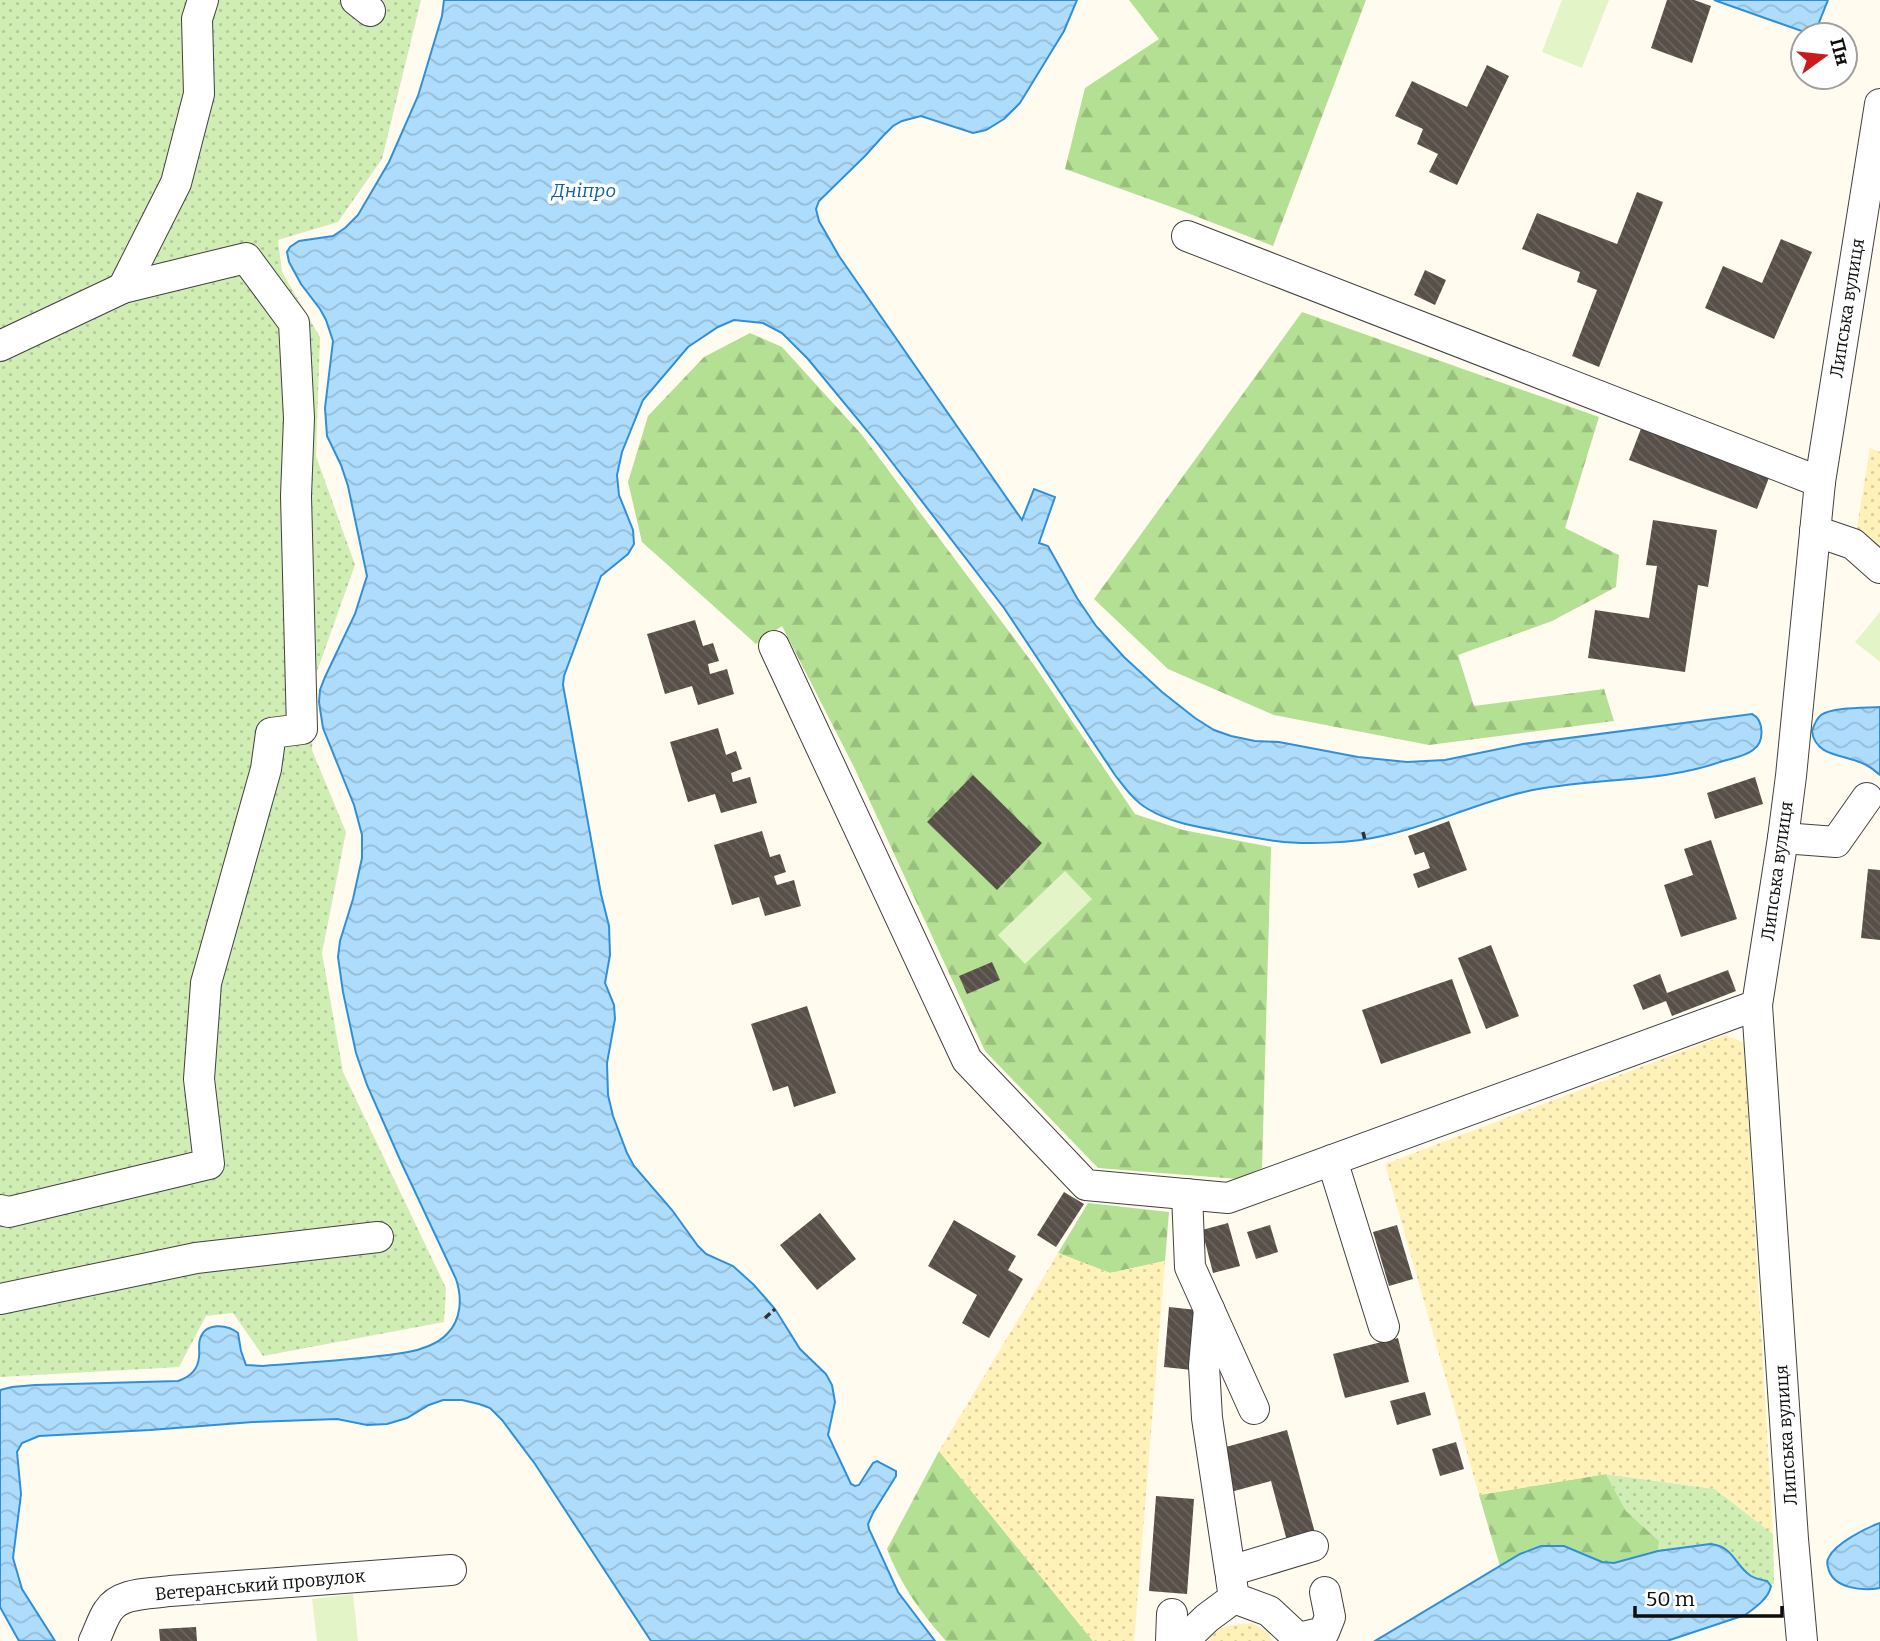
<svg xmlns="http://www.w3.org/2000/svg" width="1880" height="1641" viewBox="0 0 1880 1641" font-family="Bitter,serif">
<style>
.grass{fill:url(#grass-dots)}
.forest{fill:url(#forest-firs)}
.sand{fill:url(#sand-dots)}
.pitch{fill:#e3f4c7}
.water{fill:url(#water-waves);stroke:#2f90d9;stroke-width:2}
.building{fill:url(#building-back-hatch)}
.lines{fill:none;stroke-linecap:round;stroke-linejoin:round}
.minor-casing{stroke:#414141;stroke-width:32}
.path{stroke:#303030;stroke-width:3.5;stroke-dasharray:7 3.5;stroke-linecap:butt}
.minor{stroke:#fff;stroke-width:30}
.labels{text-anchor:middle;stroke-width:7;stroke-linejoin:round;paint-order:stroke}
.street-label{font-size:18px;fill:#0e0e0e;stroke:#fff}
.water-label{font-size:19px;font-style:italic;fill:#0c60ab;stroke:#fff}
</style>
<defs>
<pattern id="grass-dots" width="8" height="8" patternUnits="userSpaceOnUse" patternTransform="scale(1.75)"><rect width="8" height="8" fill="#d0edb4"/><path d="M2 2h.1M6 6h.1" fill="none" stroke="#b1ca9a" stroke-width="1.8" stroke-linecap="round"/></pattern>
<pattern id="forest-firs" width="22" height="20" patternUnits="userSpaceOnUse" patternTransform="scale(1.75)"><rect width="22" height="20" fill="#b3e092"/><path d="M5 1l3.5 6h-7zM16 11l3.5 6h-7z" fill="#99bf7d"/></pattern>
<pattern id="sand-dots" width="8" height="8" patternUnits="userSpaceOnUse" patternTransform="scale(1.75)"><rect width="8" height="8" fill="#fff1b7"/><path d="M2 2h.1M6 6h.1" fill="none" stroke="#d9cd9c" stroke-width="1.8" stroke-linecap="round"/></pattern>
<pattern id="water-waves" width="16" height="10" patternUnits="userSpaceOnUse" patternTransform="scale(1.75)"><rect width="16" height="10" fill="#aedcfc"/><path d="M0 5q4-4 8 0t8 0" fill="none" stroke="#94bcd7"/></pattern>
<pattern id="building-back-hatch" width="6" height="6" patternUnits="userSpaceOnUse" patternTransform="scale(1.75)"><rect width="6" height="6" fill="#584f49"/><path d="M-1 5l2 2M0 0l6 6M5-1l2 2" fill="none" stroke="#6b645f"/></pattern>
</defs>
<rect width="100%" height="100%" fill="#fffcef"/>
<g class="grass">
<path d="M0,0H421L382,159L338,222L278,240L282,272L320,337L316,456L355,565L316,674L312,750L346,832L322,953L343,1072L446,1288L444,1322L263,1356L233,1313L206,1316L179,1367L0,1377Z"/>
<path d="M1606,1474L1715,1489L1773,1534L1774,1584H1770L1765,1580L1752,1577L1744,1571L1736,1560L1710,1544L1658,1551L1659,1541L1626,1511Z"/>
</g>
<g class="forest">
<path d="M1129,0H1366L1273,246L1177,209L1065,169L1085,88L1159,39Z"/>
<path d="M1302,312L1599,417L1565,528L1619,555L1616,587L1552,621L1458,655L1474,706L1604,689L1614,721L1429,745L1274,715L1168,669L1094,599Z"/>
<path d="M750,333L782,347L862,435L1034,665L1135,814L1183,830L1271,847L1262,1168L1238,1179L1098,1168L985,1051L855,769L782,626L756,644L642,542L628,482L648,416L704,357Z"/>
<path d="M1088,1203L1169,1212L1165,1261L1110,1273L1058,1253Z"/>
<path d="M939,1451L1093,1641H946C921,1613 900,1584 887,1549Z"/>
<path d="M1606,1474L1626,1511L1659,1541L1658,1551L1614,1563L1602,1562L1564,1546L1520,1554L1500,1566L1479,1495Z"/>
</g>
<g class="sand">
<path d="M1870,448L1880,452V554L1856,533Z"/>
<path d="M1725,1035L1744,1043L1773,1534L1715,1489L1606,1474L1479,1495L1385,1164Z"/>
<path d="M1058,1253L1110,1273L1165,1261L1134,1641H1093L939,1451Z"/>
<path d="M1252,1623L1266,1631L1273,1641H1208C1220,1624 1233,1625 1252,1623Z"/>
</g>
<g class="pitch">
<path d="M1562,0H1609L1582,68L1542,52Z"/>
<path d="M1880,612V662L1855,642Z"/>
<path d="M1065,871L1092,899L1025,964L998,935Z"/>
<path d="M353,1594L358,1641H317L312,1599Z"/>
</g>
<g class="water">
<path d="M444,0H1077L1064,31L1020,103L1004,119L986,130L973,133L921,116L902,121L893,126L883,136L865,156L819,201L816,209L819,221L839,256L1022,520L1034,489L1055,497L1039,543L1048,546L1077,598L1096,626L1124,657L1162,692L1195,718L1214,730L1231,736L1255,741L1279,742L1358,757L1407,762L1445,760L1523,744L1752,714C1764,720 1765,742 1753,750C1746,756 1733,758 1723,761C1660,784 1589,777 1524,792C1476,803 1431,826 1382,836C1354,843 1305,845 1276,841C1259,839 1241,835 1224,832C1198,827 1171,823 1148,809C1134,801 1125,788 1115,775L1004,608L874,439L808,359L782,333L763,323L734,320L718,327L688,347L643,400L622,452L617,475L619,495L633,530L634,544L628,554L601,576L564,676L563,685L601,894L609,926L610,955L605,983L614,1005L615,1019L607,1063L608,1095L613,1116L627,1153L634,1166L672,1210L698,1246L706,1254L733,1266L754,1285L775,1309L800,1349L826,1374L832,1385L835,1402L828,1435L851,1484L855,1486L859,1485L873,1463L877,1461L896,1471V1476L873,1513L868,1524L869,1529L898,1592L935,1641H651L535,1464L502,1420L490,1408L479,1404L462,1400H443L429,1405L407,1418L387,1424L367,1425L337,1419L253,1422L150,1430L39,1436L22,1443L17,1452L21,1494L13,1558L22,1589L55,1641H19L0,1607V1390L12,1387L35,1385L178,1381C190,1377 198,1370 199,1357C200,1351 198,1345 200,1339C205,1322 227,1324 238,1333L241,1351L246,1365L263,1366C310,1362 361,1360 408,1352C420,1350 438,1344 447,1334C462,1319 462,1297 456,1279L401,1162L367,1085L356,1053L343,992L338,957L340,941L353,899L362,858V835L354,805L323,728L319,702L320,690L325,677L355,614L367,576L348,486L341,465L327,436L325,408L333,341L326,320L320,309L301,284L289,262L287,252L290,247L299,241L333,236L345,228L358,215L389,162L418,96L442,16Z"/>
<path d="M1714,0H1828L1816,30L1810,34Z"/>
<path d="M1880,707V775C1876,772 1871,767 1866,765C1847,754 1815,758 1812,731C1814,725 1816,719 1821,715C1833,707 1865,708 1880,707Z"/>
<path d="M1880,1523V1588C1863,1591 1832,1589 1828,1567C1827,1564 1827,1560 1829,1557C1836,1543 1866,1528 1880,1523Z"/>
<path d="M1710,1544C1734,1546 1734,1565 1751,1576C1756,1579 1762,1580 1767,1581L1771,1586C1769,1598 1755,1608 1745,1615L1667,1641H1375L1520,1554L1541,1546H1564L1602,1562L1614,1563L1658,1551Z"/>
</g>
<g class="building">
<path d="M1667,0H1694L1711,6L1692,63L1651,48Z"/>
<path d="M1487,65L1509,76L1457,185L1429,172L1438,154L1417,144L1423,129L1395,116L1412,81L1467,107Z"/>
<path d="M1637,192L1663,202L1599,367L1572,356L1597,290L1577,282L1580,272L1522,249L1537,213L1617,244Z"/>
<path d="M1781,239L1812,252L1774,339L1705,308L1723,266L1762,283Z"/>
<path d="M1425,270L1446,280L1435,305L1414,295Z"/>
<path d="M1642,426L1770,475L1757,509L1629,460Z"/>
<path d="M1653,520L1717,530L1708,587L1698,585L1685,672L1588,658L1595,610L1649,618L1657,566L1646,565Z"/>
<path d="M695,620L703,646L713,643L719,661L708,664L710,674L727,669L734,694L698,705L692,686L665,694L647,634Z"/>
<path d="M718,728L726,755L736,751L742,769L731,773L733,782L750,777L757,803L721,813L715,794L688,802L670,742Z"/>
<path d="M973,775L1042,843L997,890L927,822Z"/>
<path d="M1755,777L1763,804L1715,819L1707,793Z"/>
<path d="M1449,821L1467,870L1418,888L1413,874L1430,868L1424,852L1415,855L1408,836Z"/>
<path d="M762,831L770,857L780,854L786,872L774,876L777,885L794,880L801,906L765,916L759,897L732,905L714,845Z"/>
<path d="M1711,840L1737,919L1681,937L1664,885L1693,875L1684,849Z"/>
<path d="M1868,869L1880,870V940L1861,938Z"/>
<path d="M1491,945L1519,1016L1486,1029L1458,958Z"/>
<path d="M992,962L1000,980L967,994L959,976Z"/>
<path d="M1728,970L1736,991L1672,1016L1666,1001L1643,1010L1633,985L1660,974L1667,993Z"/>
<path d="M1452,979L1471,1033L1381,1064L1362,1010Z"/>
<path d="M807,1006L836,1093L794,1107L788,1086L773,1091L751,1024Z"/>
<path d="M1064,1192L1084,1204L1056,1247L1037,1235Z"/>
<path d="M820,1213L856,1259L817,1290L780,1245Z"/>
<path d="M954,1220L1016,1256L1008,1270L1023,1279L989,1338L962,1323L977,1295L928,1266Z"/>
<path d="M1228,1223L1240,1266L1213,1273L1202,1230Z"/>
<path d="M1270,1225L1278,1252L1256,1259L1247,1232Z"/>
<path d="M1397,1225L1413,1279L1389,1286L1373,1232Z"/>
<path d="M1169,1307L1197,1310L1192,1370L1164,1367Z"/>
<path d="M1398,1338L1409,1382L1345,1398L1333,1354Z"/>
<path d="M1425,1392L1431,1415L1397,1425L1390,1401Z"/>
<path d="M1287,1430L1315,1533L1287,1541L1271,1481L1227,1493L1215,1450Z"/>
<path d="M1456,1442L1464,1469L1440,1476L1432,1449Z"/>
<path d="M1156,1496L1194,1499L1187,1594L1149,1591Z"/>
<path d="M196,1627L197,1641H160L159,1629Z"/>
</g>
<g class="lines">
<g class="minor-casing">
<g id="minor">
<path d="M356,0L370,11"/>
<path d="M1187,236L1820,482"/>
<path d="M123,288L176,183L199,94L197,19L203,0"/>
<path d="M0,346L123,288L246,258L294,323L299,418L296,496L302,729L271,733L266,769L206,983L199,1079L209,1164L9,1212L0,1210"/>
<path d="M1815,531L1853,544L1880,568"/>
<path d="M774,646L967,1060L1086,1185L1228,1198L1757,1005"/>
<path d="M1783,838L1836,842L1867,798"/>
<path d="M1332,1160L1384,1327"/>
<path d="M1187,1194L1190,1267L1254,1409"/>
<path d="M0,1299L196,1258L378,1237"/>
<path d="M1209,1309L1204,1366L1207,1418L1230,1571L1313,1546"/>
<path d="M1234,1598L1269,1611L1298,1638L1324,1632L1330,1617L1325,1592"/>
<path d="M94,1641C99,1631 102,1620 108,1611C120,1592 150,1594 170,1591L451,1570"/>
<path d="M1171,1641L1172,1614"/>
<path d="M1183,1641L1207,1618L1234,1598L1231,1578"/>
<path d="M1802,1641L1793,1539L1757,1005L1783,838L1791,776L1820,482L1880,104"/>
</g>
</g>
<g class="path">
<path d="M1363,832L1365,840"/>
<path d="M765,1318L775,1309"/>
</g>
<use href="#minor" class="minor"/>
</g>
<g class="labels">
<g class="street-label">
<text transform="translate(1847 308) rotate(-81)" y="6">Липська вулиця</text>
<text transform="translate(1777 871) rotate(-82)" y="6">Липська вулиця</text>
<text transform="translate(1786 1435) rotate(-94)" y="6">Липська вулиця</text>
<text transform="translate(260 1585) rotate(-5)" y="6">Ветеранський провулок</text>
</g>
<g class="water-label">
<text x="584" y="197">Дніпро</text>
</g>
</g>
<g transform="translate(1824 56) rotate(75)"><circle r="33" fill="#ffffff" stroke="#9f9f9f" stroke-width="2"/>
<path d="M0-5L12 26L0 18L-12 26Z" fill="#cb191c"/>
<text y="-10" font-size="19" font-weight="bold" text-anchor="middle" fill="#0e0e0e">Пн</text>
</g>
<path d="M1635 1606v10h147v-10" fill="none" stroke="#0e0e0e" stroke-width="3.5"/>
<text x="1646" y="1606" font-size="21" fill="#0e0e0e" stroke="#ffffff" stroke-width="5" paint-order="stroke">50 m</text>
</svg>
